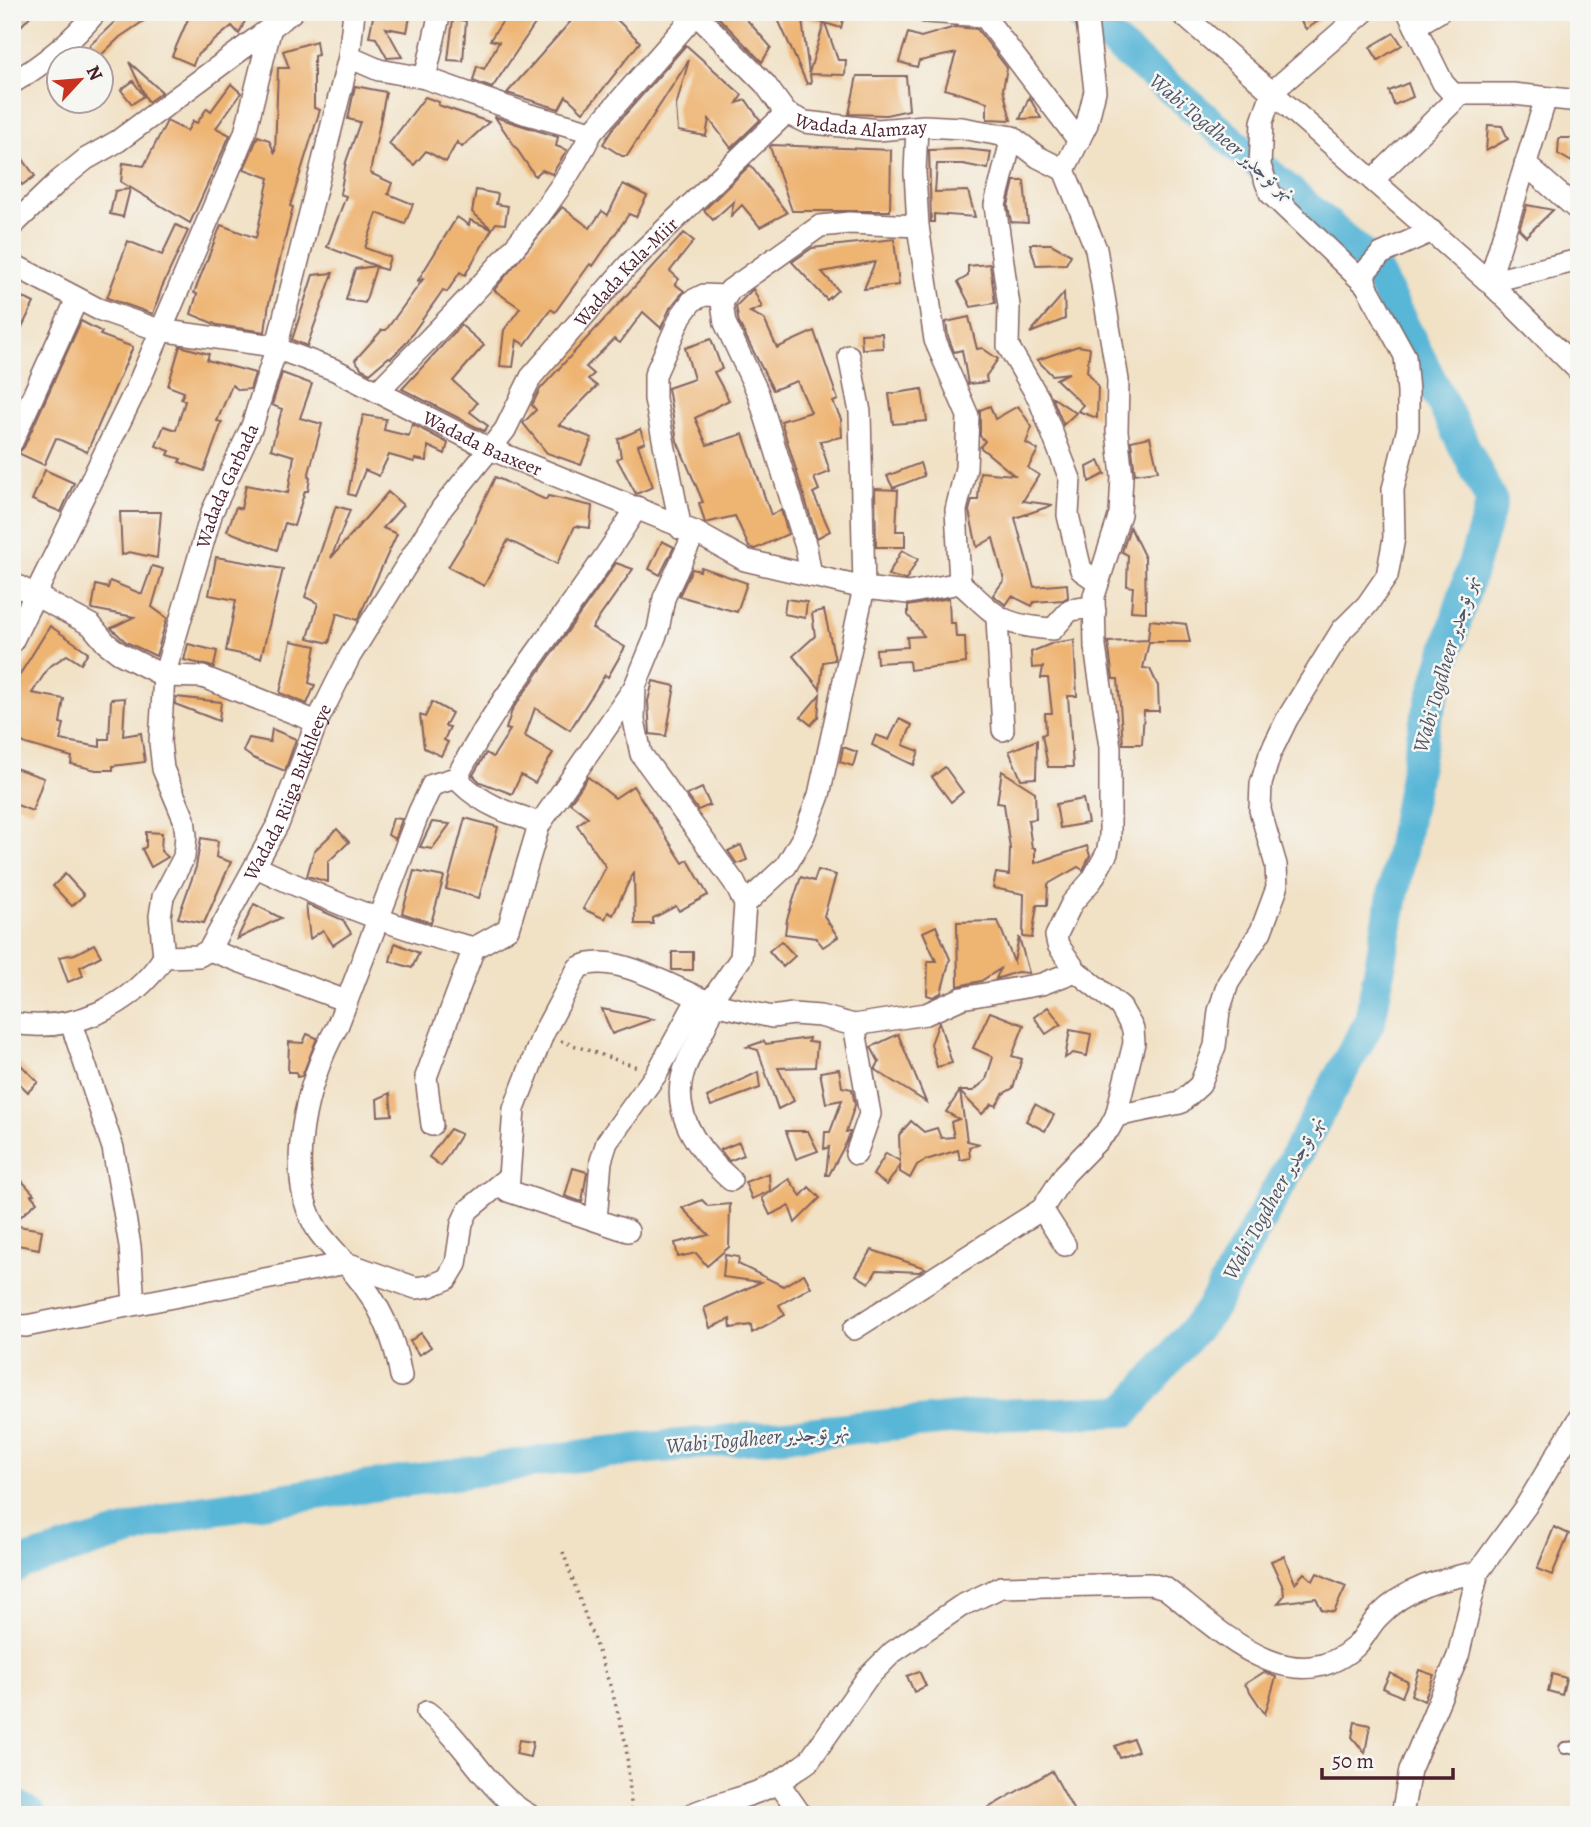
<svg xmlns="http://www.w3.org/2000/svg" width="1591" height="1827" viewBox="0 0 1591 1827" font-family="Alegreya,Amiri,serif">
<style>
.lines{fill:none;stroke-linecap:round;stroke-linejoin:round}
.river{stroke:#59b6d7;stroke-width:32}
.building{fill:#eeb472}
.lane-casing{stroke:#846361;stroke-width:14}
.street-casing{stroke:#846361;stroke-width:24}
.path{stroke:#846361;stroke-width:3.5;stroke-dasharray:2 5;stroke-linecap:butt}
.lane{stroke:#fff;stroke-width:10}
.street{stroke:#fff;stroke-width:21}
.labels{text-anchor:middle;stroke-width:5;stroke-linejoin:round;paint-order:stroke}
.street-label{font-size:19px;fill:#4a1f2b;stroke:#f6f6f2}
.water-label{font-size:21px;font-style:italic;fill:#4f5467;stroke:#f6f6f2}
</style>
<rect width="100%" height="100%" fill="#f6f6f2"/>
<filter id="ink" filterUnits="userSpaceOnUse"><feTurbulence type="fractalNoise" baseFrequency=".0143" numOctaves="2"/><feDisplacementMap in="SourceGraphic" scale="14" xChannelSelector="R" yChannelSelector="G"/><feConvolveMatrix kernelMatrix="1 2 1 2 8 2 1 2 1" color-interpolation-filters="sRGB"/></filter>
<filter id="wash" filterUnits="userSpaceOnUse"><feTurbulence type="fractalNoise" baseFrequency=".00686" numOctaves="4" result="noise"/><feDisplacementMap in="SourceGraphic" scale="28" xChannelSelector="R" yChannelSelector="G"/><feGaussianBlur stdDeviation="1.57" result="paint"/><feColorMatrix in="noise" values="0 0 0 0 0 0 0 0 0 0 0 0 0 0 0 0 0 1.4 0 .05"/><feComposite in="paint" operator="in"/></filter>
<g filter="url(#wash)">
<rect width="100%" height="100%" fill="#f1e1c5"/>
<g class="lines">
<g class="river">
<path d="M12,1569L22,1563L192,1512L599,1453L990,1415L1126,1411L1210,1311L1370,1021L1424,726L1492,502L1372,263L1181,97L1076,12"/>
<path d="M12,1803L31,1815"/>
</g>
</g>
<g id="blocks">
<g class="building">
<path d="M12,12H34L12,36Z"/>
<path d="M125,12H157L120,37L98,58L89,46Z"/>
<path d="M191,12H249L239,34L232,26L197,55L193,65L172,56Z"/>
<path d="M374,12H411L407,32L386,28L402,57L387,58L376,38L369,37Z"/>
<path d="M509,12H543L492,88L473,81L477,66L484,69L499,42L490,40Z"/>
<path d="M579,12H609L640,42L595,99L583,112L566,96L559,109L507,93Z"/>
<path d="M724,12H740L771,47L762,62L717,16Z"/>
<path d="M788,12H801L809,73L824,23L802,17V12H845L841,28L825,23L838,60H846L845,75L810,74L811,83L807,84L777,17Z"/>
<path d="M1305,12H1332L1306,29L1298,17Z"/>
<path d="M453,19L466,21L463,61L448,60Z"/>
<path d="M955,27L977,29L1007,68L1003,89L1011,120L987,119V102L945,89L956,53L919,61L917,67L899,62L908,33L921,37Z"/>
<path d="M1394,33L1402,45L1378,60L1370,47Z"/>
<path d="M316,41L318,55L314,56V108L320,110L290,206L293,207L269,303L265,332L217,325L191,314L197,294L194,293L221,225L256,238L269,178L244,169L258,136L269,140L275,154L278,68H289L283,51Z"/>
<path d="M686,45L742,95L737,103L746,100L760,120L731,148L709,119L706,136L678,131L676,106L689,60L627,156H622L603,144L614,127Z"/>
<path d="M129,62L162,92L148,102Z"/>
<path d="M857,76H906L909,110L886,115L849,114Z"/>
<path d="M133,81L144,96L132,104L121,90Z"/>
<path d="M1408,83L1413,97L1394,105L1389,91Z"/>
<path d="M231,84L241,93L216,128L230,135L190,223L121,182L123,163L144,166L167,121L187,131L193,121L197,123L207,108L211,111Z"/>
<path d="M355,86L386,92L370,173L392,183L388,194L413,204L405,224L377,213L365,248L390,257L386,270L376,267L365,303L346,300L355,269L376,266L327,247L346,196L340,194L346,162L360,122L348,119Z"/>
<path d="M425,97L439,102L438,105L489,122L462,147L457,142L446,162L426,151L414,165L389,144Z"/>
<path d="M1029,97L1041,118L1020,119Z"/>
<path d="M495,117L558,137L556,146L567,150L552,174L542,170L535,176Z"/>
<path d="M1488,125L1502,126L1508,139L1486,151Z"/>
<path d="M1559,138H1573L1572,162L1558,154Z"/>
<path d="M12,144L35,176L22,185L12,171Z"/>
<path d="M772,145L891,150L890,211H792L770,147Z"/>
<path d="M964,149L991,152L988,169L963,164H937L935,192L968,191L975,217L934,214V222H931L929,150Z"/>
<path d="M750,165L787,213L760,227L742,205L731,216L734,201L713,220L704,210Z"/>
<path d="M1014,181H1024L1028,223L1011,222L1008,206Z"/>
<path d="M623,184L647,196L636,217L629,214L593,266L590,264L555,312L551,309L525,345L517,340L513,367L500,366L504,330L520,308L494,290L562,207L590,228L602,211L608,215Z"/>
<path d="M130,189L123,217L110,214L115,191Z"/>
<path d="M476,190L498,194L496,204L508,206L505,224L496,223L492,229L472,212Z"/>
<path d="M1527,205L1553,210L1526,236L1519,229Z"/>
<path d="M457,217L469,225L470,220L492,229L465,275L460,272L447,292L443,290L405,344L391,358L389,357L370,373L362,369L355,360L382,330H386L424,278L417,282Z"/>
<path d="M176,225L188,231L162,287L153,314L107,298L128,241L162,255Z"/>
<path d="M684,233L694,241L670,271L679,279L675,284L684,291L670,308L661,328L643,312L620,343L614,339L586,367L594,374L588,379L597,386L559,425L592,438L581,465L547,453L523,423L536,410L532,405L540,389Z"/>
<path d="M894,239L899,285L864,289L875,262L822,272L838,290L827,300L792,262L812,248Z"/>
<path d="M1030,244H1051L1071,255L1066,264L1036,265Z"/>
<path d="M990,264L995,303L971,307L958,282L968,276V266Z"/>
<path d="M333,273L307,346L292,340L313,275Z"/>
<path d="M753,289L762,307L750,312L764,319L777,348L814,331L838,400L833,402L841,419L842,437L820,441L830,472L814,478L819,490L813,493L830,531L817,538L781,421L811,412L797,381L773,390L739,323L736,306Z"/>
<path d="M12,292L34,303L12,347Z"/>
<path d="M1064,293L1065,319L1030,333Z"/>
<path d="M969,317L977,349L982,348L998,359L986,376L987,382L968,384L962,350L954,352L948,336L946,322Z"/>
<path d="M81,321L102,332L100,335L133,347L87,452L56,438L44,465L18,453L24,447Z"/>
<path d="M461,325L484,345L453,381L477,403L470,412L488,426L484,431L402,389Z"/>
<path d="M882,333L883,348L862,349L861,334Z"/>
<path d="M711,339L722,369L714,372L729,400L695,418L707,445L743,434L771,515L781,510L788,534L755,549L749,547L735,516L705,523L699,503L703,502L677,441L668,388L694,379L685,348Z"/>
<path d="M180,346L209,354L207,360L255,373L250,389L239,390L232,385L217,421L222,422L204,471L179,462L181,459L168,455L170,451L156,446L164,426L176,430L185,401L181,399L184,392L168,386Z"/>
<path d="M1078,346L1090,348L1087,371L1098,386L1097,418L1078,411L1083,405L1056,379L1069,373L1052,375L1037,360Z"/>
<path d="M282,373L312,384L300,418L322,424L308,477L310,478L308,491H305L294,526L285,523L277,550L227,531L236,507L241,509L246,485L288,493L294,456L271,449L282,409L272,405Z"/>
<path d="M922,389L927,421L893,424L889,394Z"/>
<path d="M1052,397L1076,413L1063,425V424Z"/>
<path d="M990,406L995,419L1018,406L1032,427L1026,443L1038,450L1028,468L1039,475L1023,501L1053,505L1015,518L1034,587L1067,584L1068,597L1063,600L1034,602L1032,606L1012,596L1006,605L993,595L1004,580L993,538L977,547L969,511L972,500H978L980,472L1014,475L980,447L985,441L980,436V410Z"/>
<path d="M363,415L386,419L384,430L409,436L412,424L448,443L445,454L428,446L427,461L415,459L414,462L389,455L379,476L365,470L355,496L348,494Z"/>
<path d="M640,429L645,442L638,445L653,487L636,494L617,459L621,457L618,439Z"/>
<path d="M1150,437L1158,471L1135,474L1131,441Z"/>
<path d="M1099,461L1105,474L1089,482L1087,467Z"/>
<path d="M920,463L924,476L893,488L887,476Z"/>
<path d="M45,470L74,483L61,512L32,500Z"/>
<path d="M495,477L546,500L548,496L592,506L590,528L575,526L557,564L508,540L484,586L448,567L469,533Z"/>
<path d="M875,489L898,490L896,531H905V547H876Z"/>
<path d="M388,492L403,505L383,528L397,534L359,617L357,620L337,613L329,643L308,638L318,603L305,597L336,506L350,510L331,558Z"/>
<path d="M120,512H161L157,558L129,552L122,555Z"/>
<path d="M1130,527L1145,558L1146,612L1131,611L1133,587L1127,586L1128,555L1122,552Z"/>
<path d="M662,541L674,547L660,575L649,569Z"/>
<path d="M902,550L918,559L906,580L888,575Z"/>
<path d="M216,557L283,569L261,658L226,651L236,600L209,595Z"/>
<path d="M616,563L633,569L592,628L625,647L608,677L605,675L570,730L535,708L525,736L553,753L535,783L521,775L512,794L480,782L473,775L486,753L493,757L510,730L506,729L512,710Z"/>
<path d="M152,566L163,569L152,607L167,618L156,656L126,642L111,628L134,617L92,609L96,585L108,588L110,581L142,594Z"/>
<path d="M701,567L747,583L737,612L679,596L692,569L700,571Z"/>
<path d="M949,598L950,623H955L956,637H965L966,663L910,670L909,661L877,663L876,649L908,647L907,637L924,636L908,615V606Z"/>
<path d="M786,599L807,602L805,618L784,614Z"/>
<path d="M824,610L835,660L823,662L820,689L793,656L815,636L812,613Z"/>
<path d="M1150,620L1186,624L1190,642H1149L1143,668L1150,669L1158,686L1159,711H1144L1142,744H1123L1118,679H1113L1108,642L1148,640Z"/>
<path d="M50,626L88,652L81,664L67,655L49,667L32,693L64,699L60,723L64,724L60,740L100,747V739H109L111,699L125,698L123,736L141,733L145,762L113,766V770H96L71,764L72,757L26,744L12,736V687Z"/>
<path d="M1074,640L1077,696H1068L1073,767H1048L1042,735L1046,733L1045,713H1052L1048,678H1041L1043,667L1032,668L1031,652L1053,643Z"/>
<path d="M291,641L316,646L309,683L315,685L307,704L280,693Z"/>
<path d="M188,644L217,651L214,667L184,660Z"/>
<path d="M653,681L675,686L666,736L650,734L648,701Z"/>
<path d="M820,694L818,717L811,725L801,717Z"/>
<path d="M176,697L221,702L219,721L175,704Z"/>
<path d="M432,702L452,713L445,726L450,727L444,740L448,742L441,756L424,748L420,715L425,717Z"/>
<path d="M899,719L912,725L903,745L919,751L914,765L872,745L876,735L889,740Z"/>
<path d="M272,729L296,739L285,771L253,758L243,751L249,738L270,742Z"/>
<path d="M1037,740L1036,778L1021,779L1009,751Z"/>
<path d="M843,747L857,752L853,766L840,762Z"/>
<path d="M12,767L44,778L32,811L12,803Z"/>
<path d="M945,767L963,792L951,802L932,777Z"/>
<path d="M1002,771L1035,792L1036,819L1028,820L1032,848H1035V863L1087,846L1090,856L1083,870L1078,867L1048,884L1047,905H1037L1032,938L1023,937L1024,894L993,888L996,873L1009,875L1010,849L1004,804L997,803Z"/>
<path d="M588,777L615,798L633,786L683,863L688,860L708,895L679,911L676,906L653,918V924H635L634,871L613,915L608,912L605,919L583,909L606,867L577,825L588,817L570,803Z"/>
<path d="M702,788L710,805L698,810L687,795Z"/>
<path d="M1083,799L1088,823L1060,828L1056,804Z"/>
<path d="M393,818L402,819L395,839L388,835Z"/>
<path d="M465,818L498,827L479,898L446,889Z"/>
<path d="M432,822L450,824L432,849L420,847Z"/>
<path d="M337,829L349,842L328,862V882L307,876L314,851Z"/>
<path d="M146,832L162,833L161,851L168,857L151,867L142,849L146,847Z"/>
<path d="M201,838L218,841L216,857L231,862L204,923L178,918L196,867Z"/>
<path d="M741,845L747,860L737,864L728,851Z"/>
<path d="M818,870L836,875L824,916L838,937L823,947L816,938L785,934L787,919L801,877L814,881Z"/>
<path d="M414,871L444,877L431,923L402,913Z"/>
<path d="M65,874L84,895L72,906L53,886Z"/>
<path d="M254,904L281,918L237,939Z"/>
<path d="M306,904L343,920L351,933L333,945L323,930L310,939Z"/>
<path d="M998,921L1014,962L1019,937L1029,973L1017,972L996,979L1000,969L981,981L958,986L957,922Z"/>
<path d="M936,926L950,959L941,993L933,997L927,995L928,961H936L923,932Z"/>
<path d="M781,941L795,956L783,967L769,951Z"/>
<path d="M395,943L419,953L412,968L390,961Z"/>
<path d="M94,944L101,956L80,967L83,976L68,982L59,957L75,954Z"/>
<rect x="672" y="952" width="21" height="18"/>
<path d="M1048,1007L1061,1024L1046,1034L1034,1017Z"/>
<path d="M602,1009L653,1019L612,1034Z"/>
<path d="M990,1012L1024,1025L1012,1056L1022,1059L1013,1088L1003,1094L996,1106L992,1104L982,1114L959,1091H973L986,1080L993,1057L973,1048Z"/>
<path d="M939,1022L952,1063L937,1067L931,1044Z"/>
<path d="M1070,1030L1091,1034L1087,1056L1073,1053L1065,1058Z"/>
<path d="M307,1034L317,1038L302,1076L297,1077L296,1072H288L289,1042L303,1043Z"/>
<path d="M898,1034L926,1102L875,1070L879,1062L871,1047Z"/>
<path d="M809,1038L808,1042L817,1043L815,1067L778,1068L794,1101L778,1109L758,1050L747,1047L764,1041L766,1044Z"/>
<path d="M12,1056L38,1082L28,1092L12,1076Z"/>
<path d="M839,1069L842,1087L852,1089L855,1105L846,1132H850L847,1141L829,1175H826L829,1147L824,1149L825,1132H830L842,1100L826,1103L820,1072Z"/>
<path d="M758,1072L760,1088L711,1106L707,1097Z"/>
<path d="M960,1091L967,1141L980,1144L969,1147L970,1158L960,1160L958,1150L926,1160L917,1165L910,1178L900,1172V1165L887,1185L873,1175L886,1153L900,1161L899,1135L911,1121L924,1132L937,1128L941,1138L954,1137L951,1122L959,1119L946,1112Z"/>
<path d="M390,1093L392,1115L378,1116L377,1099Z"/>
<path d="M1035,1104L1054,1115L1045,1131L1026,1121Z"/>
<path d="M450,1129L461,1134L441,1166L429,1157Z"/>
<path d="M786,1131H808L818,1151L796,1159Z"/>
<path d="M739,1142L744,1155L729,1161L720,1150Z"/>
<path d="M573,1168L587,1172L582,1202L565,1196Z"/>
<path d="M12,1170L34,1194L31,1195L37,1202L12,1224Z"/>
<path d="M769,1173L770,1191L752,1199L745,1182Z"/>
<path d="M789,1179L801,1196L809,1187L820,1198L795,1223L789,1206L770,1215L762,1198Z"/>
<path d="M702,1200L708,1206L730,1204L729,1247L707,1266L696,1253L678,1257L675,1243L709,1235L682,1208Z"/>
<path d="M12,1225L42,1230L39,1249L12,1244Z"/>
<path d="M872,1250L925,1268L919,1272L877,1270L869,1283L856,1275Z"/>
<path d="M725,1255L739,1257L738,1264L783,1286L804,1274L811,1287L779,1305L785,1315L752,1333L751,1325L731,1328L730,1319L710,1328L704,1308L761,1282L723,1277Z"/>
<path d="M421,1333L431,1347L419,1355L410,1341Z"/>
<path d="M1554,1527L1569,1534L1552,1575L1537,1569Z"/>
<path d="M1284,1556L1295,1583L1304,1573L1313,1581L1317,1573L1346,1586L1334,1612L1322,1610L1316,1598L1278,1603L1284,1596L1283,1587L1271,1561Z"/>
<path d="M1419,1670L1434,1675L1424,1701L1411,1695Z"/>
<path d="M919,1671L926,1686L914,1692L907,1676Z"/>
<path d="M1264,1672L1276,1677L1265,1714L1245,1684Z"/>
<path d="M1390,1673L1408,1682L1402,1697L1383,1688Z"/>
<path d="M1552,1674L1566,1678L1562,1695L1548,1691Z"/>
<path d="M1355,1722L1370,1725L1365,1753L1352,1737Z"/>
<path d="M1133,1739L1138,1751L1120,1758L1115,1746Z"/>
<path d="M519,1740L533,1742L530,1757L516,1754Z"/>
<path d="M1052,1771L1074,1811L1066,1815H976Z"/>
</g>
</g>
</g>
<g filter="url(#ink)">
<use href="#blocks" fill-opacity="0" stroke="#846361" stroke-width="2"/>
<g class="lines">
<g class="lane-casing">
<path id="lane" d="M1565,1748L1579,1747"/>
</g>
<g class="street-casing">
<g id="street">
<path id="s1" d="M694,12L765,84L786,113L805,122L878,130L924,126L962,128L1012,137L1038,157L1064,170"/>
<path d="M926,12L984,16L1079,141"/>
<path d="M1180,12L1489,282L1546,98"/>
<path d="M1364,12L1272,92L1262,122L1260,166L1270,193L1366,285"/>
<path d="M1408,12L1443,83L1453,94H1513L1579,101"/>
<path d="M1415,26L1439,12"/>
<path d="M349,57L379,70L425,78L527,114L592,132C542,233 456,310 379,390"/>
<path d="M425,78L440,12"/>
<path d="M12,83C44,64 72,41 96,12"/>
<path d="M917,127L915,172L918,226L935,340L968,416L966,468L956,510L960,583C998,617 999,625 1053,629L1070,610L1085,608L1095,611"/>
<path d="M592,132L696,14"/>
<path d="M1012,137L995,205L1009,306L1008,346L1039,399L1070,479L1068,515L1081,570L1097,581"/>
<path d="M1525,164L1579,211"/>
<path d="M1064,170L1096,249L1118,380L1117,431L1122,476L1120,514L1094,596L1095,647L1110,747V838L1107,853L1092,880L1072,903L1056,936L1058,945L1076,971L1120,1006L1133,1029L1134,1043L1116,1116L1109,1129L1065,1174L1042,1209L1065,1245"/>
<path d="M1064,170L1087,124L1095,91L1086,12"/>
<path d="M1373,180L1460,95"/>
<path d="M12,226L60,180L86,159L118,141L292,12"/>
<path d="M1579,260L1489,282L1579,371"/>
<path id="s2" d="M12,264L98,309L159,330L267,345L335,370L490,449L695,532L745,560L864,588L908,593L960,583"/>
<path d="M12,442L77,299"/>
<path d="M681,529L655,399V375L681,316L692,301L704,295L725,296"/>
<path d="M695,532L664,598L658,630L635,686L634,720L641,754L734,882L745,904"/>
<path d="M811,576L806,547L758,393L725,323L722,303L730,290L820,226L849,223L918,226"/>
<path d="M12,583L91,625L106,643L119,653L164,676L203,677L317,722"/>
<path d="M997,618L1003,730"/>
<path d="M12,642L137,387L245,133L271,27"/>
<path d="M539,825L634,688"/>
<path d="M256,867C326,900 399,930 474,948"/>
<path d="M209,950L346,1001"/>
<path id="s3" d="M164,957L160,916L163,897L184,857L186,835L184,819L163,769L160,742L164,676L212,512L252,426L276,349L349,57L354,12"/>
<path d="M714,1004L772,1017L793,1014L820,1016L854,1025L926,1014L962,998L1042,984L1076,971"/>
<path id="s4" d="M12,1023C72,1033 131,1008 164,957L199,956L209,950L279,822L317,722L350,656L442,508L505,430L531,377L628,265L786,113"/>
<path d="M71,1023L113,1148L130,1246L134,1304"/>
<path d="M854,1025L870,1114L856,1154"/>
<path d="M1116,1116L1180,1103L1200,1085L1215,1046L1219,1011L1228,983L1261,931L1277,888L1276,865L1260,810L1261,784L1270,754L1287,719L1342,630L1367,605L1387,576L1394,538L1393,489L1408,428V392L1405,356L1366,285L1364,273L1381,254L1432,231"/>
<path d="M432,1125L426,1077L474,948L508,929L539,825C527,816 511,815 498,808C485,802 470,792 460,782V771C511,677 582,598 637,507"/>
<path d="M731,1180C698,1151 666,1109 687,1063C696,1043 708,1026 714,1004L710,1002L741,958L745,904L786,866L804,835L819,795L864,588L860,412L849,356"/>
<path d="M596,1220L601,1161L607,1142L657,1073L698,998"/>
<path d="M628,1231L508,1191L514,1109L543,1034L578,968C613,949 675,990 710,1002"/>
<path d="M12,1325L26,1326L346,1263L416,1288L430,1286L447,1279L456,1264L462,1223L468,1210L507,1178"/>
<path d="M854,1329L1042,1209"/>
<path d="M401,1376C394,1335 380,1304 353,1272C342,1258 328,1245 318,1231C282,1175 307,1079 337,1027L419,812L432,785L459,777"/>
<path d="M427,1712C467,1742 485,1790 529,1815"/>
<path d="M778,1782L801,1815"/>
<path d="M690,1815C715,1803 743,1799 767,1788C782,1781 796,1770 809,1761L867,1678L893,1652L961,1606L1001,1587L1151,1584L1165,1588C1217,1628 1289,1704 1355,1647C1364,1639 1369,1626 1378,1617C1406,1587 1439,1580 1478,1572"/>
<path d="M1402,1815L1410,1770L1458,1656L1478,1572L1526,1506L1579,1418"/>
</g>
</g>
<g class="path">
<path d="M561,1041L640,1068"/>
<path d="M563,1552L612,1691L626,1744L632,1815"/>
</g>
<use href="#lane" class="lane"/>
<use href="#street" class="street"/>
</g>
</g>
<g class="labels">
<g class="street-label">
<text dy="7" stroke="none"><textPath href="#s1" startOffset="214">Wadada Alamzay</textPath></text>
<text dy="7" stroke="none"><textPath href="#s4" startOffset="1024">Wadada Kala-Miir</textPath></text>
<text dy="7" stroke="none"><textPath href="#s2" startOffset="508">Wadada Baaxeer</textPath></text>
<text dy="7" stroke="none"><textPath href="#s3" startOffset="492">Wadada Garbada</textPath></text>
<text dy="7" stroke="none"><textPath href="#s4" startOffset="399">Wadada Riiga Bukhleeye</textPath></text>
</g>
<g class="water-label">
<text transform="translate(1223 137) rotate(40)" y="7">Wabi Togdheer نهر توجدير</text>
<text transform="translate(1445 663) rotate(-74)" y="7">Wabi Togdheer نهر توجدير</text>
<text transform="translate(1273 1197) rotate(-61)" y="7">Wabi Togdheer نهر توجدير</text>
<text transform="translate(758 1438) rotate(-5)" y="7">Wabi Togdheer نهر توجدير</text>
</g>
</g>
<rect width="1591" height="1827" fill="none" stroke="#f6f6f2" stroke-width="42"/>
<g transform="translate(80 80) rotate(64)"><circle r="33" fill="#f6f6f2" stroke="#b1a0a2" stroke-width="2"/>
<path d="M0-5L12 26L0 18L-12 26Z" fill="#c8321e"/>
<text y="-10" font-size="19" font-weight="bold" text-anchor="middle" fill="#4a1f2b">N</text>
</g>
<path d="M1322 1768v10h131v-10" fill="none" stroke="#4a1f2b" stroke-width="3.5"/>
<text x="1332" y="1768" font-size="21" fill="#4a1f2b" stroke="#f6f6f2" stroke-width="5" paint-order="stroke">50 m</text>
</svg>
